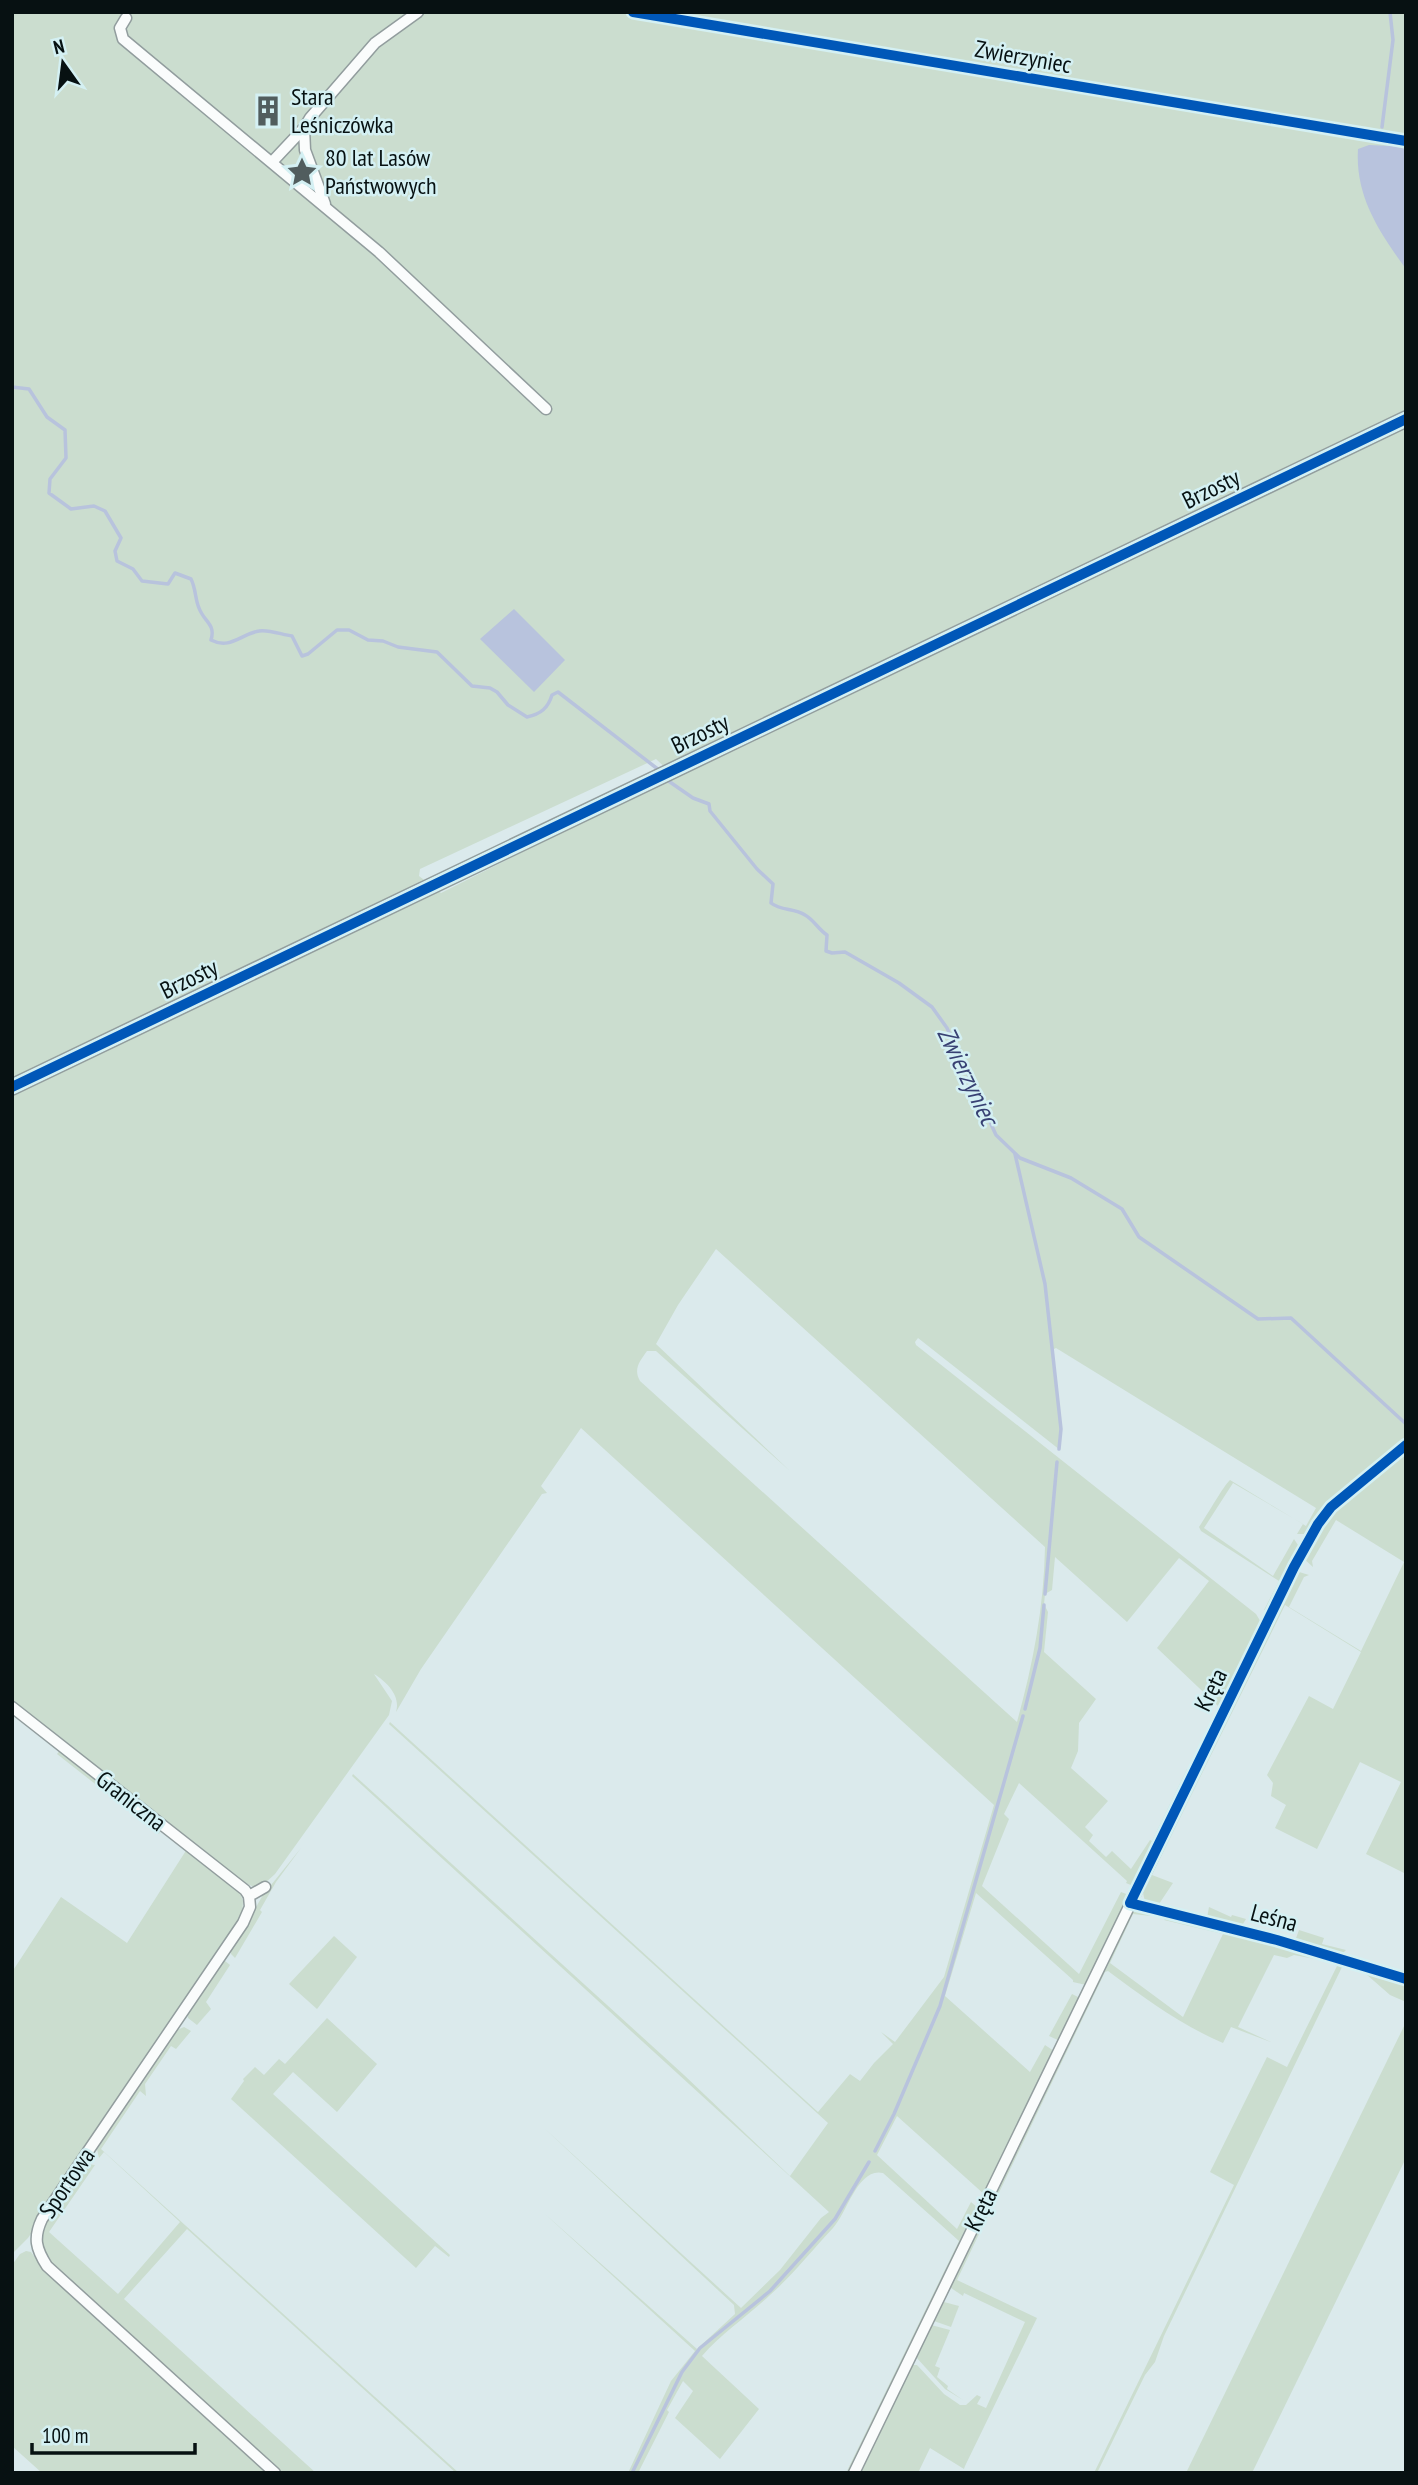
<svg xmlns="http://www.w3.org/2000/svg" width="1418" height="2485" viewBox="0 0 1418 2485" font-family="'PT Sans Narrow',sans-serif">
<style>
.green{fill:#cbddcf;fill-rule:evenodd}
.water{fill:#b8c3dd}
.lines{fill:none;stroke-linecap:round;stroke-linejoin:round}
.stream{stroke:#b8c3dd;stroke-width:3.5}
.street-casing{stroke:#929d9e;stroke-width:13}
.secondary-casing{stroke:#929d9e;stroke-width:18}
.street{stroke:#fafcfc;stroke-width:10}
.secondary{stroke:#fafcfc;stroke-width:14}
.cycleway-casing{stroke:#d4f0f3;stroke-width:15}
.cycleway{stroke:#0057b8;stroke-width:10}
.labels{text-anchor:middle;stroke-width:5;stroke-linejoin:round;paint-order:stroke}
.street-label{font-size:24px;fill:#071112;stroke:#d4f0f3}
.poi-label{font-size:24px;fill:#071112;stroke:#d4f0f3;text-anchor:start}
.water-label{font-size:26px;font-style:italic;fill:#384173;stroke:#d4f0f3}
</style>
<rect width="100%" height="100%" fill="#dbeaec"/>
<g class="green">
<path d="M12,12H1406V1438L1333,1499L1307,1534H1297L1303,1524L1233,1483L1204,1528L1273,1576L1294,1539L1300,1548L1269,1609L1264,1610L1279,1581L1201,1531L1199,1527C1206,1517 1224,1485 1230,1480L1306,1526L1316,1508L1056,1348L1052,1350L1062,1432L1060,1450L918,1338L915,1342L916,1345L1256,1614L1262,1624L1213,1725L1210,1724L1218,1706L1157,1648L1209,1581L1179,1558L1127,1622L1055,1557L1052,1590L1045,1594L1044,1604L1048,1612L1044,1652L1096,1699L1079,1723L1078,1751L1071,1768L1108,1801L1085,1827L1093,1835L1089,1841L1106,1857L1112,1851L1131,1869L1150,1840L1152,1841L1187,1769L1190,1771L1133,1886L1126,1883L1127,1881L1019,1783L1004,1814L1009,1819L982,1886L1079,1974L1121,1892L1129,1895L1086,1985L1073,1982V1980L976,1893L945,1996L1030,2072L1045,2045L1054,2051L985,2195L897,2116L877,2155L957,2229L971,2202L978,2208L849,2473H846L959,2241L883,2173C858,2167 847,2213 833,2228C812,2250 793,2275 770,2295C748,2316 722,2333 702,2356L759,2409L720,2459L675,2418L693,2391L683,2381L667,2410L669,2412L638,2473H628L671,2381L695,2351L545,2214L697,2349L735,2314L734,2305L544,2128L741,2308L780,2270L821,2218L829,2212L352,1776L353,1774L684,2075L790,2176L828,2123L389,1724L390,1722L818,2112L850,2074L860,2081L874,2063L893,2044L881,2032L895,2042L944,1977L994,1805L581,1428L541,1486L547,1493L542,1494L421,1669L396,1712C401,1696 387,1682 374,1674L392,1701L389,1715L275,1874L263,1885L254,1887L240,1881L12,1701ZM656,759L674,776L441,893L419,876L420,869ZM716,1249L1045,1547C1044,1607 1033,1664 1017,1722L640,1381C633,1369 640,1361 647,1351H656L790,1471L656,1344L678,1305Z"/>
<path d="M1406,1451V1874L1366,1854L1401,1782L1360,1762L1317,1849L1275,1828L1286,1805L1271,1796L1273,1783L1267,1775L1309,1696L1333,1709L1361,1652L1285,1605L1152,1875L1173,1883L1159,1904L1156,1905L1145,1902L1142,1888L1296,1571L1309,1575L1304,1577L1289,1607L1361,1651L1404,1562L1336,1520L1312,1561L1313,1567L1303,1558L1332,1511Z"/>
<path d="M60,1750L161,1829L159,1834L57,1754Z"/>
<path d="M301,1848L276,1882L260,1910L262,1912L235,1958L231,1954V1950L263,1895Z"/>
<path d="M187,1849L240,1893L243,1901L242,1918L28,2238L12,2254V1972L61,1897L127,1943Z"/>
<path d="M1209,1907L1231,1917L1232,1915L1246,1919L1241,1927L1207,1918Z"/>
<path d="M1139,1910L1150,1914L1151,1916L1133,1914L1110,1963L1183,2017L1223,1934L1164,1920L1166,1918L1320,1956V1960L1294,1955L1287,1958L1274,1955L1238,2027L1273,2043L1231,2027L1223,2043C1181,2025 1144,1998 1108,1971L1105,1972L957,2280L1037,2318L965,2466L964,2469L930,2448L918,2473H858L910,2365H917L944,2394L960,2405H966L977,2395L981,2397L977,2404L986,2408L1025,2322L964,2293L963,2296L948,2286L1131,1912Z"/>
<path d="M1299,1930L1324,1938L1322,1944L1346,1950L1342,1954L1295,1941Z"/>
<path d="M334,1936L357,1957L317,2009L289,1984Z"/>
<path d="M1334,1960L1406,1983V2002L1390,1995L1366,1974L1342,1967L1164,2336L1155,2362L1145,2375L1097,2473H1094L1234,2185L1210,2172L1267,2057L1287,2067L1337,1966L1330,1963Z"/>
<path d="M225,1961L230,1965L206,2002L211,2009L197,2025L188,2018L187,2014L221,1963Z"/>
<path d="M1072,1994L1080,1998L1060,2041L1049,2036Z"/>
<path d="M327,2018L377,2064L337,2112L293,2072L273,2094L450,2255L449,2257L435,2246L416,2268L231,2099L244,2081L243,2079L255,2067L264,2075L279,2059L285,2064Z"/>
<path d="M1406,2022V2158L1252,2473H1186Z"/>
<path d="M184,2027L191,2031L176,2049L171,2046L145,2084L146,2096L140,2091L101,2149L459,2473H456L187,2229L124,2299L316,2473H280L53,2265C43,2252 40,2243 43,2226L86,2164L95,2165L49,2232L118,2294L180,2222L104,2152L99,2158L97,2149L177,2030Z"/>
<path d="M26,2251L31,2252L42,2267L268,2473H42L12,2446V2265L20,2254Z"/>
<path d="M944,2302L959,2306L951,2327L934,2321Z"/>
<path d="M931,2325L950,2330L935,2366L940,2368L937,2377L948,2386L947,2389L963,2400L945,2389L916,2357V2354Z"/>
</g>
<g class="water">
<path d="M1369,145L1392,146L1406,149V269C1379,232 1355,196 1358,149Z"/>
<path d="M514,609L565,660L534,692L480,639Z"/>
</g>
<g class="lines">
<g class="stream">
<path d="M1382,127L1393,40L1390,12"/>
<path d="M12,387L29,389L47,417L65,430L66,458L50,479L49,493L71,509L94,506L105,511L121,538L115,551L117,561L133,569L142,581L168,584L175,573L191,579C196,589 195,599 199,608C204,622 216,624 211,640C230,650 241,634 259,631C268,629 283,635 292,636L302,656L308,654L337,630H349L368,640L383,641L398,647L437,652L472,686L490,688L497,692L508,705L527,717C541,714 548,708 552,695L558,692L659,770"/>
<path d="M667,780L693,798L709,804L710,811L757,869L773,884L771,903C781,911 794,908 805,915C814,920 818,929 827,935L826,951L832,953L845,952L899,983L932,1007L947,1028L996,1135L1020,1158L1071,1178L1122,1209L1139,1237L1258,1319L1291,1318L1406,1424"/>
<path d="M1015,1154L1045,1284L1061,1429L1059,1449"/>
<path d="M1045,1594L1057,1462"/>
<path d="M1025,1709L1040,1648L1044,1605"/>
<path d="M875,2151L894,2114L940,2006L1023,1716"/>
<path d="M632,2473L682,2372L700,2348L770,2291L835,2219L869,2162"/>
</g>
<g class="street-casing">
<g id="street">
<path d="M633,12L1406,141"/>
<path d="M126,18L120,28L123,39L379,252L546,409"/>
<path d="M304,128L305,150L325,204"/>
<path d="M272,162L304,128L310,118L375,43L418,12"/>
<path d="M12,1707L245,1890L249,1896"/>
<path d="M265,1887L249,1896L250,1907L243,1923L42,2219C33,2238 36,2249 47,2266L275,2473"/>
<path d="M1130,1903L1277,1940L1406,1979"/>
<path d="M854,2473L1294,1567L1318,1524L1331,1507L1406,1445"/>
</g>
</g>
<g class="secondary-casing">
<path id="secondary" d="M12,1087L1406,419"/>
</g>
<use href="#street" class="street"/>
<use href="#secondary" class="secondary"/>
<g class="cycleway-casing">
<g id="cycleway">
<path d="M633,12L1406,141"/>
<path d="M12,1087L1406,419"/>
<path d="M1406,1445L1331,1507L1318,1524L1294,1567L1130,1903L1277,1940L1406,1979"/>
</g>
</g>
<use href="#cycleway" class="cycleway"/>
</g>
<defs>
<g id="building-bare" transform="scale(2.415)"><path d="M-4-6H4V6H1V3H-1V6H-4ZM-2.5-4.3h1.7v1.8h-1.7ZM.8-4.3h1.7v1.8H.8ZM-2.5-1h1.7V.8h-1.7ZM.8-1h1.7V.8H.8Z" fill="#515d5e" stroke="#d4f0f3" stroke-width="2.5" paint-order="stroke"/></g>
<g id="sight-bare" transform="scale(2.415)"><path d="M0-6L1.8-2.2L6-1.7L2.9 1.2L3.7 5.4L0 3.3L-3.7 5.4L-2.9 1.2L-6-1.7L-1.8-2.2Z" fill="#515d5e" stroke="#d4f0f3" stroke-width="2.5" paint-order="stroke"/></g>
</defs>
<g fill-rule="evenodd">
<use href="#building-bare" x="268" y="111"/>
<use href="#sight-bare" x="302" y="172"/>
</g>
<g class="labels">
<g class="street-label">
<text transform="translate(1023 57) rotate(10)" y="8">Zwierzyniec</text>
<text transform="translate(1211 489) rotate(-26)" y="8">Brzosty</text>
<text transform="translate(700 734) rotate(-26)" y="8">Brzosty</text>
<text transform="translate(189 979) rotate(-26)" y="8">Brzosty</text>
<text transform="translate(1211 1690) rotate(-64)" y="8">Kręta</text>
<text transform="translate(131 1801) rotate(38)" y="8">Graniczna</text>
<text transform="translate(1274 1918) rotate(15)" y="8">Leśna</text>
<text transform="translate(67 2183) rotate(-56)" y="8">Sportowa</text>
<text transform="translate(981 2210) rotate(-64)" y="8">Kręta</text>
</g>
<g class="poi-label">
<text x="291" y="105">Stara<tspan x="291" dy="28">Leśniczówka</tspan></text>
<text x="325" y="166">80 lat Lasów<tspan x="325" dy="28">Państwowych</tspan></text>
</g>
<g class="water-label">
<text transform="translate(968 1076) rotate(64)" y="9">Zwierzyniec</text>
</g>
</g>
<rect width="1418" height="2485" fill="none" stroke="#071112" stroke-width="28"/>
<g transform="translate(63 63) rotate(346)" stroke="#d4f0f3" stroke-width="5" paint-order="stroke">
<path d="M0-5L12 26L0 18L-12 26Z" fill="#071112"/>
<text y="-10" font-size="19" font-weight="bold" text-anchor="middle" fill="#071112">N</text>
</g>
<path d="M32 2443v10h163v-10" fill="none" stroke="#071112" stroke-width="3.5"/>
<text x="42" y="2443" font-size="21" fill="#071112" stroke="#d4f0f3" stroke-width="5" paint-order="stroke">100 m</text>
</svg>
